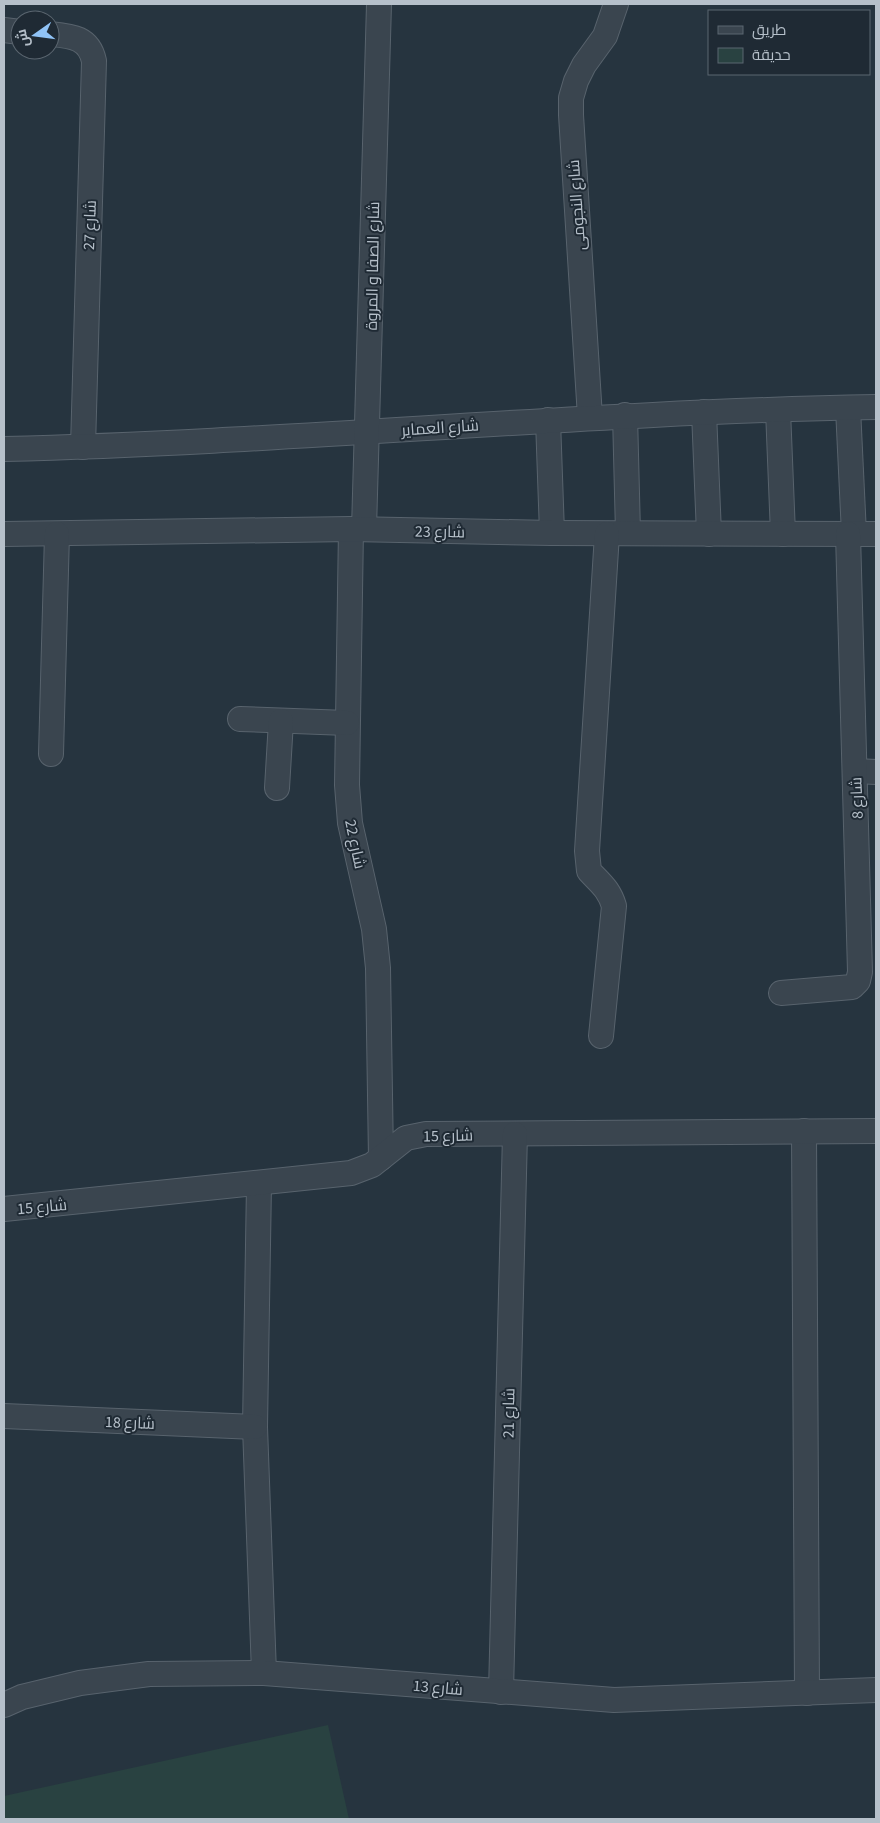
<svg xmlns="http://www.w3.org/2000/svg" width="880" height="1823" viewBox="0 0 880 1823" font-family="'Source Sans 3',Cairo,sans-serif">
<style>
.green{fill:#294241}
.lines{fill:none;stroke-linecap:round;stroke-linejoin:round}
.street-casing{stroke:#58636d;stroke-width:26}
.street{stroke:#3a454f;stroke-width:24}
.labels{text-anchor:middle;stroke-width:4;stroke-linejoin:round;paint-order:stroke}
.street-label{font-size:16px;fill:#b6c0ca;stroke:#1f2a34}
</style>
<rect width="100%" height="100%" fill="#26343f"/>
<path class="green" d="M328,1725L349,1819H4V1796Z"/>
<g class="lines">
<g class="street-casing">
<g id="street">
<path d="M4,30L20,32"/>
<path d="M50,34C71,36 89,37 94,61L83,447"/>
<path d="M848,408L854,534"/>
<path d="M778,410L783,534"/>
<path d="M704,412L709,534"/>
<path d="M625,415L628,533"/>
<path d="M590,417L571,115V98L576,81L584,65L605,36L616,4"/>
<path d="M548,420L552,533"/>
<path d="M4,449C295,442 585,412 876,407"/>
<path d="M351,529L347,785L350,823L374,929L378,968L381,1158"/>
<path d="M364,529L379,4"/>
<path d="M4,534L351,529L552,533L876,534"/>
<path d="M240,719L347,723"/>
<path d="M51,754L57,534"/>
<path d="M855,771L876,772"/>
<path d="M277,788L281,721"/>
<path d="M781,993L852,987L858,981L860,972L848,534"/>
<path d="M601,1036L614,906C609,889 600,883 589,871L587,851L607,534"/>
<path d="M804,1131L807,1693"/>
<path d="M259,1184L255,1427L264,1673"/>
<path d="M4,1209L351,1173L372,1165L406,1138L426,1134L876,1131"/>
<path d="M4,1416L255,1427"/>
<path d="M501,1692L515,1134"/>
<path d="M4,1705L22,1697L80,1683L149,1674L264,1673L614,1700L876,1690"/>
</g>
</g>
<use href="#street" class="street"/>
</g>
<g class="labels">
<g class="street-label">
<text transform="translate(576 205) rotate(-94)" y="6">شارع النجومى</text>
<text transform="translate(89 225) rotate(-88)" y="6">شارع 27</text>
<text transform="translate(372 266) rotate(-89)" y="6">شارع الصفا و المروة</text>
<text transform="translate(440 427) rotate(-4)" y="6">شارع العماير</text>
<text transform="translate(440 531) rotate(1)" y="6">شارع 23</text>
<text transform="translate(856 798) rotate(-92)" y="6">شارع 8</text>
<text transform="translate(356 844) rotate(78)" y="6">شارع 22</text>
<text transform="translate(448 1135) rotate(-1)" y="6">شارع 15</text>
<text transform="translate(42 1206) rotate(-5)" y="6">شارع 15</text>
<text transform="translate(508 1413) rotate(-89)" y="6">شارع 21</text>
<text transform="translate(130 1422) rotate(2)" y="6">شارع 18</text>
<text transform="translate(438 1687) rotate(5)" y="6">شارع 13</text>
</g>
</g>
<rect width="880" height="1823" fill="none" stroke="#b6c0ca" stroke-width="10"/>
<rect x="708" y="10" width="162" height="65" fill="#1f2a34" stroke="#5b6670"/>
<rect x="718" y="26" width="25" height="8" fill="#3a454f" stroke="#5b6670"/>
<text x="752" y="35" font-size="15" fill="#b6c0ca">طريق</text>
<rect x="718" y="48" width="25" height="15" fill="#294241" stroke="#5b6670"/>
<text x="752" y="60" font-size="15" fill="#b6c0ca">حديقة</text>
<g transform="translate(35 35) rotate(256)"><circle r="24" fill="#1f2a34" stroke="#5b6670"/>
<path d="M0-4L9 19L0 12L-9 19Z" fill="#90c3f6"/>
<text y="-8" font-size="14" font-weight="bold" text-anchor="middle" fill="#b6c0ca">ش</text>
</g>
</svg>
